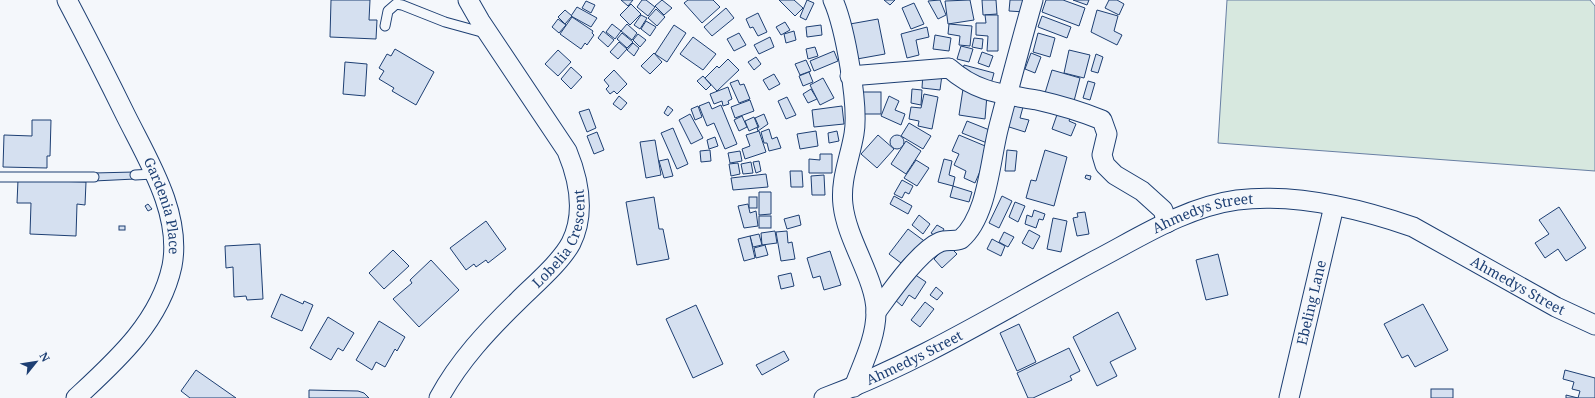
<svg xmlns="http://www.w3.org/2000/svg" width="1595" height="398" viewBox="0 0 1595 398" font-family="'Noto Serif',serif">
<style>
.green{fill:#d7e8df;stroke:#687fa3}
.building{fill:#d5e0f0;stroke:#1d3f73}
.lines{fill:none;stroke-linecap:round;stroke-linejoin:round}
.service-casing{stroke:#1d3f73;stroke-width:11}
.minor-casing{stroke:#1d3f73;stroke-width:21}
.service{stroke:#f4f7fb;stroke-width:9}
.minor{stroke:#f4f7fb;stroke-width:19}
.labels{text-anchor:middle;stroke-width:3;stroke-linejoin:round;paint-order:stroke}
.street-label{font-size:14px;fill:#1d3f73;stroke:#f4f7fb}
</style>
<rect width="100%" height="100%" fill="#f4f7fb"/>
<path class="green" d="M1227,0H1590L1595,6V171L1218,143Z"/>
<g class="building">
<path d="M331,0H370L369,20H377L376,39L330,37Z"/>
<path d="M621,0H633L628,6Z"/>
<path d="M642,0H646L655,7L648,16L637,7Z"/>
<path d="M662,0L672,8L664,15L655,6Z"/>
<path d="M688,0H713L720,7L702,23L684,3Z"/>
<path d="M779,0H794L803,8L795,16Z"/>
<path d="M807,0L814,3L806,20L800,17Z"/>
<path d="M884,0H895L890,5Z"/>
<path d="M940,0L946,15L938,19L928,1Z"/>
<path d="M970,0L974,20L948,24L945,1Z"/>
<path d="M982,0H996L997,14L983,15Z"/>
<path d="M1010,0H1026L1025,12L1009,11Z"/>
<path d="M1046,0H1063L1085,8L1079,26L1042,12Z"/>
<path d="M1073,0H1089L1087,5Z"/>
<path d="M1109,0H1117L1124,4L1119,15L1105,8Z"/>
<path d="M586,1L595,5L591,13L582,8Z"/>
<path d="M914,3L924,24L911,29L902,8Z"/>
<path d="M631,4L641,14L630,25L620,15Z"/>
<path d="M577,7L597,18L591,27L571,16Z"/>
<path d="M726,8L734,18L712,36L704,27Z"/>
<path d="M656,9L665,17L657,26L648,18Z"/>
<path d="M565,10L572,16L565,24L558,17Z"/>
<path d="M1097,10L1118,16L1114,31L1122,35L1117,45L1091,32Z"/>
<path d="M758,13L767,32L758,36L753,27L750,28L746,19Z"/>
<path d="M641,15L647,18L640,29L634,25Z"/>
<path d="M985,15H998V51H987L988,36L976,35V23H986Z"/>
<path d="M1042,16L1071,27L1067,38L1038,27Z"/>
<path d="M572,17L593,31L592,33L594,35L587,45L585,43L581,49L560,34Z"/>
<path d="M558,19L566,25L559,33L552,27Z"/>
<path d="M878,19L885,54L857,59L850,24Z"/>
<path d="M646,21L656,27L650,36L641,29Z"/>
<path d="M785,22L790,30L781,35L776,27Z"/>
<path d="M612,24L621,31L615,39L606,32Z"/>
<path d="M627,24L637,33L632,40L621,31Z"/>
<path d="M949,24L972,26L970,46L959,45L960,36L948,34Z"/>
<path d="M674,25L686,33L667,62L655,54Z"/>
<path d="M821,25L822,35L807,37L806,27Z"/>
<path d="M927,27L929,37L916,40L919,55L907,58L901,34Z"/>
<path d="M603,31L614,40L608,47L598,38Z"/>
<path d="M794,31L796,40L786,43L784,34Z"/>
<path d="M622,33L633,42L627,48L617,39Z"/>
<path d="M739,33L746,45L734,51L727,39Z"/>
<path d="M1038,33L1055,38L1050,57L1033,52Z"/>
<path d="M638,34L646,40L640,47L633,40Z"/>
<path d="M935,35L951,38L949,51L933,49Z"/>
<path d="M693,37L716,54L703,70L680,54Z"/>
<path d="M770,37L774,47L759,54L754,45Z"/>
<path d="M974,38L983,39L982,49L972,47Z"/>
<path d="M619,42L627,49L618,59L610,52Z"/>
<path d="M633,43L639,48L634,56L627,50Z"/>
<path d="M961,46L973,49L969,62L957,59Z"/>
<path d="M815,47L818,56L808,59L806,49Z"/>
<path d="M395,49L434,72L416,105L392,91L394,88L379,79L384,71L379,68L387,54L391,56Z"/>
<path d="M558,50L571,62L558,76L545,64Z"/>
<path d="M1069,50L1090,55L1084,78L1064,73Z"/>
<path d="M834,51L838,61L814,71L810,61Z"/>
<path d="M982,52L993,56L989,67L978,63Z"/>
<path d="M654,53L662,62L650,74L641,66Z"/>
<path d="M1031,53L1041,57L1035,73L1025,69Z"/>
<path d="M1096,54L1103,57L1098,73L1091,71Z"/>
<path d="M756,57L761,64L754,70L748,62Z"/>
<path d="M728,59L739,70L717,91L705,78L717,66L719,68Z"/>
<path d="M806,60L811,71L800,75L795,64Z"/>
<path d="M345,62L367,64L365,96L343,94Z"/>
<path d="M964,65L994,73L991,84L961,76Z"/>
<path d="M571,67L582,77L571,89L561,79Z"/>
<path d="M614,70L627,84L617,94L614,91L610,94L606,89L609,86L604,80Z"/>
<path d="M1052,70L1080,78L1074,101L1045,93Z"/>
<path d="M809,72L813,82L803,86L799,76Z"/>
<path d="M923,73L942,75L940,90L922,88Z"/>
<path d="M774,74L780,84L769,90L763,80Z"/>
<path d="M703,76L711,85L706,90L697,81Z"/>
<path d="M823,78L834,98L820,105L810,85Z"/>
<path d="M738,80L740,85L744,84L750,99L739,103L730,83Z"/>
<path d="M1088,81L1095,83L1090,100L1083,98Z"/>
<path d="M728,87L732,99L728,101L729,104L723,106L722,101L714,104L710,94Z"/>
<path d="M811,89L817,99L808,103L803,94Z"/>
<path d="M912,89L922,90L921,105L911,103Z"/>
<path d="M963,89L964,90L987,95L985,119L959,115Z"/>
<rect x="860" y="92" width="21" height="22"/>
<path d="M924,94L938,97L932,129L918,126L919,121L909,119L911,107L921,108Z"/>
<path d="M619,96L627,103L621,110L613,104Z"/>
<path d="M889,96L899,101L895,110L905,114L901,125L881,116Z"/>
<path d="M787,97L796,115L786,119L778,101Z"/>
<path d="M750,100L754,111L735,118L731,107Z"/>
<path d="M709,102L712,109L721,105L737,144L725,149L714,123L707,126L699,106Z"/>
<path d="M1013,104L1023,107L1020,118L1029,120L1025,132L1006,126Z"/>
<path d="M668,106L673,110L668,116L664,113Z"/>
<path d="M698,106L702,117L695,120L691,109Z"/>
<path d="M842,106L844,124L814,127L812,110Z"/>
<path d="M1060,106L1073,111L1069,121L1076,124L1071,136L1052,129Z"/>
<path d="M589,109L596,128L587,132L579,112Z"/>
<path d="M690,114L703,138L691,144L679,120Z"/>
<path d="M764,114L768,124L758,131L757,128L759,127L755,118Z"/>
<path d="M742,116L747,127L739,131L734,120Z"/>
<path d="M754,117L758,127L749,131L745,121Z"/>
<path d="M32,120H51L50,156H47V168L3,167L4,135L32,136Z"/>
<path d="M967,121L992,131L987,143L962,133Z"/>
<path d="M909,123L931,136L923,149L901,136Z"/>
<path d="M673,128L688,164L677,169L661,133Z"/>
<path d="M769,129L772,139L777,137L781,148L769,151L767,143H764L761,132Z"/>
<path d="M759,131L766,152L745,159L742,149L750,146L746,135Z"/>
<path d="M816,131L818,146L800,149L797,134Z"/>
<path d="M837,131L839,141L829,143L828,133Z"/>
<path d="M597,132L604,150L594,154L587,136Z"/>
<path d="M878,135L894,149L877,168L861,154Z"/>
<path d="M959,135L990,148L975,183L964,178L966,171L954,165L959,154L952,151Z"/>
<circle cx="897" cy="142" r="7"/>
<path d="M715,137L718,146L709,149L707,140Z"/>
<path d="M655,140L661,175L646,178L640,142Z"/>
<path d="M906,141L921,151L906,174L891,164Z"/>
<path d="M710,150L711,161L701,162L700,151Z"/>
<path d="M1007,150L1017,151L1015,171H1005Z"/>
<path d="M1045,150L1067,157L1054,206L1026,198L1031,180L1036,181Z"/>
<path d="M740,151L742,161L730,163L728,153Z"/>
<path d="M820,154H832V173H809V159L820,160Z"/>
<path d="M668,159L673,176L664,178L659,161Z"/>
<path d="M944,159L952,161L949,175L955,177L953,186L938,182Z"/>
<path d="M916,160L929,168L917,186L904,178Z"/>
<path d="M759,161L761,171L756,173L753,162Z"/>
<path d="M751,162L753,173L743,174L741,164Z"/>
<path d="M738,163L740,174L731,176L729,164Z"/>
<path d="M790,171H802L803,187H791Z"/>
<path d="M134,172L135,179L94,181V173Z"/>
<path d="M766,174L768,187L733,190L731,178Z"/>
<path d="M824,175L825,195H812L811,176Z"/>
<path d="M1086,175L1091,176L1090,180L1085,178Z"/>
<path d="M18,180L86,182L85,205L77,204L76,236L30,234L31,203H17Z"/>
<path d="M902,180L913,186L909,194L905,192L902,198L894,194Z"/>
<path d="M953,186L972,192L969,202L950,197Z"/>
<path d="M759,192H771V214L759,215Z"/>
<path d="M894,196L912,206L908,214L890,204Z"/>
<path d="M1002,196L1012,201L999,228L989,223Z"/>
<path d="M654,197L659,229H663L669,259L637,265L626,202Z"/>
<rect x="749" y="197" width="8" height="11"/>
<path d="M1015,202L1025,206L1018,222L1009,217Z"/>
<path d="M148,204L152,209L148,211L145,206Z"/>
<path d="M748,204L750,213L756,211L758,226L744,228L738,206Z"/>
<path d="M1559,207L1586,248L1566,261L1558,249L1545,258L1535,243L1549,234L1539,220Z"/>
<path d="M1034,210L1045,214L1043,220L1039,219L1036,228L1025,224L1027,215L1032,217Z"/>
<path d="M1085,212L1089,234L1077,236L1073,218L1078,217L1077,213Z"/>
<path d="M799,215L801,225L787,229L784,219Z"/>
<path d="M919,215L930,224L923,234L912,225Z"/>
<rect x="759" y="216" width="12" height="12"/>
<path d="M1053,218L1067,221L1061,252L1047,249Z"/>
<path d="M486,221L506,249L488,263L486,260L476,267L474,264L466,270L450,248Z"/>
<path d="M937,225L944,229L939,238L931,233Z"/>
<rect x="119" y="226" width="6" height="4"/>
<path d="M908,229L927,243L915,259L909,254L901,263L889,254Z"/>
<path d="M1029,230L1040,236L1033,249L1022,243Z"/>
<path d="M775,231L777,243L762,245L761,233Z"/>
<path d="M787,231L788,243L792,242L795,259L781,261L776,232Z"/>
<path d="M1004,232L1014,237L1008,247L999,242Z"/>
<path d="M759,234L762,245L753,247L750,236Z"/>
<path d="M750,236L755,258L744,261L738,239Z"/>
<path d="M992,239L1005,246L1001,256L987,249Z"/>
<path d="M260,244L263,299L247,300L246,296L234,297L233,267L226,268L225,246Z"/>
<path d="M765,245L768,255L756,258L754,248Z"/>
<path d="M948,245L957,254L942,268L934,259Z"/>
<path d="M393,250L409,266L384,289L369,273Z"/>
<path d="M830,251L841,285L824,290L820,276L813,278L807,258Z"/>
<path d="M1218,254L1228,295L1206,300L1196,260Z"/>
<path d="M431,260L459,290L419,327L393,299L412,283L410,280Z"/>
<path d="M911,272L926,282L915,299L909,295L902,306L894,299Z"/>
<path d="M791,273L794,286L781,289L778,276Z"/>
<path d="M936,287L943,293L937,300L930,295Z"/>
<path d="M281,294L303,304L304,301L313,305L302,331L271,317Z"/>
<path d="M925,302L934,309L920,327L911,320Z"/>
<path d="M1423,304L1448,350L1415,367L1408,355L1402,358L1384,324Z"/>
<path d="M696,305L723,364L693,378L666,319Z"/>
<path d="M1118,312L1136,349L1110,362L1117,376L1097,386L1073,337Z"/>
<path d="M328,317L354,333L343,351L338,348L331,360L310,348Z"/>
<path d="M379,321L405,337L397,351L395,349L385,367L376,362L372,370L356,360Z"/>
<path d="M1019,324L1036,362L1017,371L1000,333Z"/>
<path d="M1069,348L1080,371L1070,376L1072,380L1033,398H1028L1017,373Z"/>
<path d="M784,351L789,360L762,375L756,365Z"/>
<path d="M196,370L236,398H190L181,391Z"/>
<path d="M1565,370L1595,378V398H1578L1580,391L1572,389L1574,382L1563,379Z"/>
<rect x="1431" y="389" width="22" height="9"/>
<path d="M309,390L358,391L364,393L369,398H309Z"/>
<path d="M1566,395L1578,398H1566Z"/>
</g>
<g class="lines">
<g class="service-casing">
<g id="service">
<path d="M385,26L388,11L396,4L402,5L445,22L485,33"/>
<path d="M135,175L153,174"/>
<path d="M0,177H94"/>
</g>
</g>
<g class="minor-casing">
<g id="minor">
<path id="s1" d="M67,0C87,38 107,77 126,116C148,160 182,214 172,266C160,322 116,361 76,398"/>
<path d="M833,0C845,27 859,105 854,134C850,158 840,180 843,205C847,241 876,279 876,312C876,338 863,363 854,387"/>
<path d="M850,76L949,68C977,93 1003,94 1037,100C1059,105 1080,111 1102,120L1107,134L1102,155L1105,165L1115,175L1142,191L1163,210L1167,223"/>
<path d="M876,312C890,293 919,251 940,242C947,239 954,242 961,239C988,216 990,159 999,126C1010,84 1021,42 1033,0"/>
<path id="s2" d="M439,398C459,361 488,330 518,301C534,285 561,262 571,243C586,213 579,180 567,151L480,21L468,0"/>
<path id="s3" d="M824,398C919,363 1006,308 1096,260C1140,237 1186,207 1237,200C1295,193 1358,208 1413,227L1556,307L1595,325"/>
<path id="s4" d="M1289,398L1334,206"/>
</g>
</g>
<use href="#service" class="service"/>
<use href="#minor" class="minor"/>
</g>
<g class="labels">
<g class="street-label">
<text dy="5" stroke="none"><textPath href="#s1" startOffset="228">Gardenia Place</textPath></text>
<text dy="5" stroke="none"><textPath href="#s3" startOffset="423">Ahmedys Street</textPath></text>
<text dy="5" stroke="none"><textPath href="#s2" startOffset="204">Lobelia Crescent</textPath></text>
<text dy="5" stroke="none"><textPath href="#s3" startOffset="759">Ahmedys Street</textPath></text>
<text dy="5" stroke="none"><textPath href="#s4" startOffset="98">Ebeling Lane</textPath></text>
<text dy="5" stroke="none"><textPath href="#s3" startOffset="99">Ahmedys Street</textPath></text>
</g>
</g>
<g transform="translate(36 362) rotate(60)" stroke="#f4f7fb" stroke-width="3" paint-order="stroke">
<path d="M0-3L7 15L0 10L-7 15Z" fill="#1d3f73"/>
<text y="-6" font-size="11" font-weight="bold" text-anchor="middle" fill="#1d3f73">N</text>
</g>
</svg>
